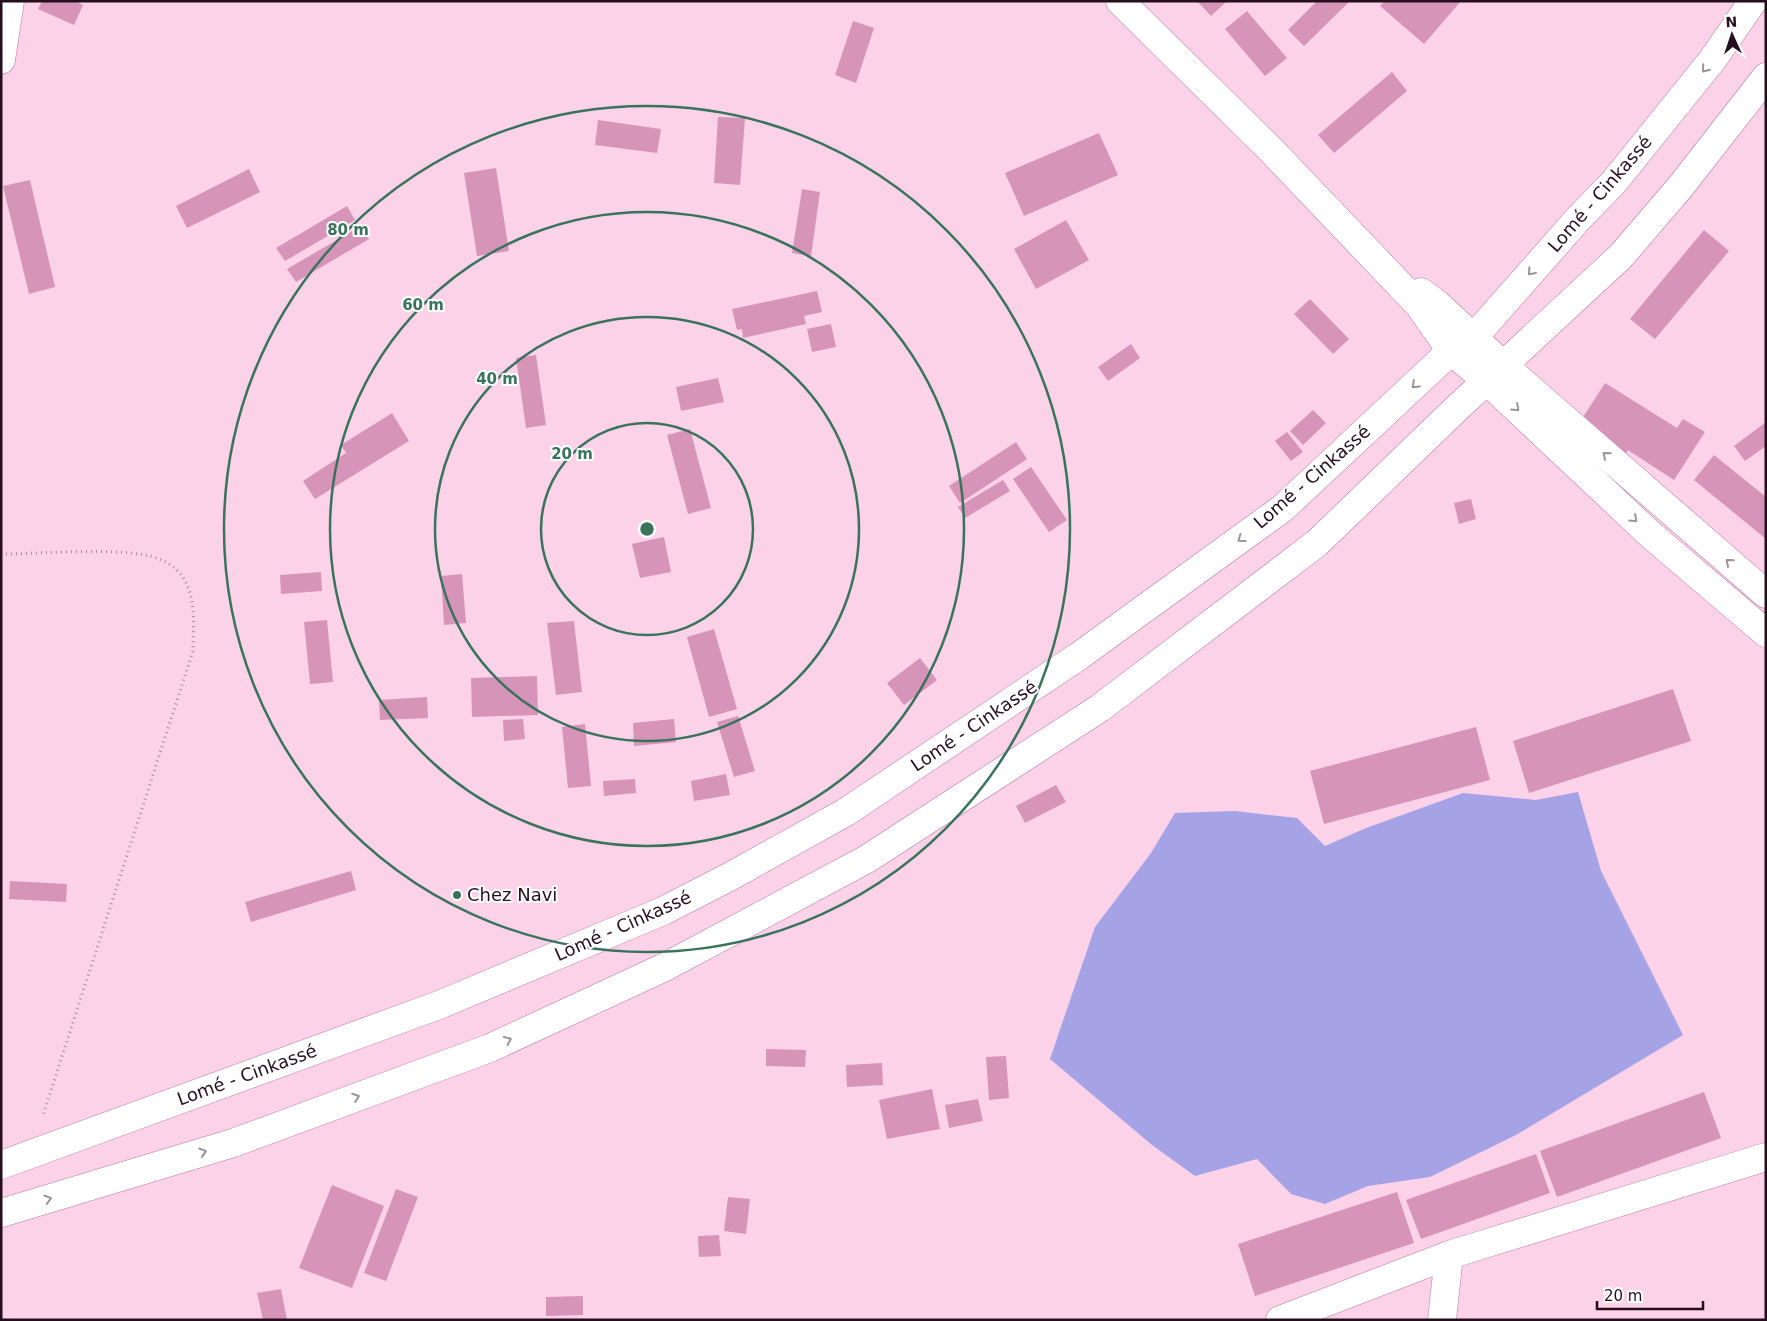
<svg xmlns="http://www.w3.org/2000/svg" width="1767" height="1321" viewBox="0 0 1767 1321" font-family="'DejaVu Sans',sans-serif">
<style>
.forest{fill:#a5a3e5}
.building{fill:#d794b9}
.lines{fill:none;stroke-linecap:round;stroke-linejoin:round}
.minor-casing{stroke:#b8799c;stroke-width:29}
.major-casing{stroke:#b8799c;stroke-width:29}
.highway-casing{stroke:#b8799c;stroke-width:29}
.path{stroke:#ac899d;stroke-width:3;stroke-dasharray:1 4;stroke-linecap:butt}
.minor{stroke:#fff;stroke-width:28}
.major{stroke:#fff;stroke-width:28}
.highway{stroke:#fff;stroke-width:28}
.oneway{stroke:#9d9399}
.ring{fill:none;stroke:#39735c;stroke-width:2.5}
.poi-dot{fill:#39735c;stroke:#fff;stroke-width:2}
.labels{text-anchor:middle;stroke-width:4;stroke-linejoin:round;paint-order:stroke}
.street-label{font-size:18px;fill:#260f1d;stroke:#fff}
.poi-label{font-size:18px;fill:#260f1d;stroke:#fff;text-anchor:start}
.centre{fill:#39735c;stroke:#fff;stroke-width:2.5}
.ring-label{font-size:15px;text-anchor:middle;font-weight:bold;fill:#39735c;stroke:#fff;stroke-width:4;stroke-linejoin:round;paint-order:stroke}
</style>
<rect width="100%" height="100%" fill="#fcd2e9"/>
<path class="forest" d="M1578,792L1601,871L1683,1035L1516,1135L1430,1177L1368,1186L1325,1204L1291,1194L1257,1159L1195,1176L1152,1145L1050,1059L1095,927L1151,853L1175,813L1234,811L1297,818L1325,846L1366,828L1463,793L1536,800Z"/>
<g class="building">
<path d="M42,1H75L83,5L74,25L38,9Z"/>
<path d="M1197,1H1227L1211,16Z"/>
<path d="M1317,1H1350L1304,46L1288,30Z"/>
<path d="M1385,1H1461L1424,44L1380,6Z"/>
<path d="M1247,11L1287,58L1265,76L1225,29Z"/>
<path d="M853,21L874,28L856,83L835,75Z"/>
<path d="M1392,72L1407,91L1334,153L1318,135Z"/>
<path d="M718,117L745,118L740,185L714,183Z"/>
<path d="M598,120L661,129L657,153L595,145Z"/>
<path d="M1099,133L1118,175L1024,216L1005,173Z"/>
<path d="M496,168L509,251L477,256L464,173Z"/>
<path d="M249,169L260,192L187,228L176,206Z"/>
<path d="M30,180L55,287L29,294L3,186Z"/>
<path d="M802,189L820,192L811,256L792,253Z"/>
<path d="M347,206L355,220L285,261L276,248Z"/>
<path d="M1066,220L1089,260L1036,289L1014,249Z"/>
<path d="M361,226L369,239L296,282L287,269Z"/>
<path d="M1704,230L1729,251L1655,339L1630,319Z"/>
<path d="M817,291L822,312L804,316L806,324L743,338L742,329L737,330L732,309Z"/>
<path d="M1310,299L1349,339L1333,354L1294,314Z"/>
<path d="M831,324L836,347L812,352L807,329Z"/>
<path d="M1131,344L1140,358L1108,381L1098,367Z"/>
<path d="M536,355L546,425L526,428L516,358Z"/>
<path d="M718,378L724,402L681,411L676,387Z"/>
<path d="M1605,383L1677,428L1683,419L1705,432L1674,480L1628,450L1625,455L1578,425Z"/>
<path d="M1313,410L1326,423L1303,445L1290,431Z"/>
<path d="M392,413L409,441L315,499L303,481L346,453L341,445Z"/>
<path d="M1766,422V446L1745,461L1734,446Z"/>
<path d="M690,429L711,508L688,514L667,435Z"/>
<path d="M1287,432L1303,452L1291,461L1275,441Z"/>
<path d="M1016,442L1027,459L960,503L949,486Z"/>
<path d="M1714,455L1766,497V539L1694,480Z"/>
<path d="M1031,467L1067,520L1049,532L1013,479Z"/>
<path d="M1003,480L1010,491L965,518L958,507Z"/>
<path d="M1471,499L1476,519L1459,524L1454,503Z"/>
<path d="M664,537L671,572L640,578L632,544Z"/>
<path d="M321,572L322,591L281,594L280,575Z"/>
<path d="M462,574L466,623L444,625L441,576Z"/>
<path d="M327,620L333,682L310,684L304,622Z"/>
<path d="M574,621L582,692L556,695L547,623Z"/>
<path d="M714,629L737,709L709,717L687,637Z"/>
<path d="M920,658L937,680L904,705L887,683Z"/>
<path d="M537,676L538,715L472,717L471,678Z"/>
<path d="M1673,689L1691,741L1529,793L1513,741Z"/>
<path d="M427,697L428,718L380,720L379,700Z"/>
<path d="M738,716L755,771L734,777L717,722Z"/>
<path d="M523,719L525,739L504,741L503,720Z"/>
<path d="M674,719L676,742L634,746L633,723Z"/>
<path d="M585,724L591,786L568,788L562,727Z"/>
<path d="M1476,727L1490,780L1324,824L1310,771Z"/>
<path d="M726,774L730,795L694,801L691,781Z"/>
<path d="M635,779L636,793L604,796L603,781Z"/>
<path d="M1056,785L1066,802L1025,823L1016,806Z"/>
<path d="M351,871L356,890L251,922L245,902Z"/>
<path d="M10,881L67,884L66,902L9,899Z"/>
<path d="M766,1049L806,1050L805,1067L766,1066Z"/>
<path d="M1006,1056L1009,1098L989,1100L986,1057Z"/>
<path d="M882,1063L883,1085L847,1087L846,1065Z"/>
<path d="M932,1089L940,1129L887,1139L879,1100Z"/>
<path d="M1704,1092L1721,1138L1557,1197L1540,1151Z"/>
<path d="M978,1099L983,1121L949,1128L945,1105Z"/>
<path d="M1536,1154L1550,1193L1421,1239L1406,1200Z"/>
<path d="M332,1185L384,1206L352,1288L299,1268Z"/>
<path d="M396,1189L418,1197L386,1281L364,1273Z"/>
<path d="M1397,1192L1414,1243L1255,1296L1238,1244Z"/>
<path d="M728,1197L750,1199L746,1234L724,1231Z"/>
<path d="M719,1235L721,1256L699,1257L698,1236Z"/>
<path d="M281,1289L287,1320H263L257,1293Z"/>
<path d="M583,1296V1315L546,1316V1297Z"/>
</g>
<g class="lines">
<g class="minor-casing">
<g id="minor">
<path d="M1120,1L1272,151L1375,259"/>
<path d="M1,60L10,1"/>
<path d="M1280,1320L1449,1255L1766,1157"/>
<path d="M1442,1320L1449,1255"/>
</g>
</g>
<g class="major-casing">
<g id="major">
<path d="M1375,259L1419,305L1451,351L1487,381L1651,535L1766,633"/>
<path d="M1421,292L1437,304L1504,366L1766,594"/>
</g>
</g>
<g class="highway-casing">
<g id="highway">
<path d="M1,1165L439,1005L663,911L731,876L846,812L1079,656L1283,508L1451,351L1474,337L1578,219L1614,182L1713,59L1753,1"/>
<path d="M1,1213L233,1143L490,1048L665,967L867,859L1100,708L1317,543L1456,409L1621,256L1681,186L1766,77"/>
</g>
</g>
<path class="path" d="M1,554C46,554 107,547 150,556C162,559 175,566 182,576C197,598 193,626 193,651L43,1115"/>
<use href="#minor" class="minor"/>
<use href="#major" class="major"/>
<use href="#highway" class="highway"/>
</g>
<defs><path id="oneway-chevron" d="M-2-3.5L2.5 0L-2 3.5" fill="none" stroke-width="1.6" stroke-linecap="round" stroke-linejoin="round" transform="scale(1.25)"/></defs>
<g class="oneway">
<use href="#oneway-chevron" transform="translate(1705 69) rotate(129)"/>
<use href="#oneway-chevron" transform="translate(1531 272) rotate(132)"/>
<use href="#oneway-chevron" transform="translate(1415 385) rotate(137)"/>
<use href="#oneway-chevron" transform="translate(1516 408) rotate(43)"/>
<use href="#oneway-chevron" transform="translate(1606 455) rotate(-139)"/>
<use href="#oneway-chevron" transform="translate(1634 519) rotate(43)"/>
<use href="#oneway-chevron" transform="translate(1241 539) rotate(144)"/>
<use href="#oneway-chevron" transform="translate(1729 562) rotate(-139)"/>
<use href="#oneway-chevron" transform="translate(508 1040) rotate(-25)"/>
<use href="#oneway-chevron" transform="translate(356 1097) rotate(-20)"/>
<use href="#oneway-chevron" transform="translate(203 1152) rotate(-17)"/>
<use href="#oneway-chevron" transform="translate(48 1199) rotate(-17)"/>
</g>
<g class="ring">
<circle cx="647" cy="529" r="106"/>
<circle cx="647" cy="529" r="212"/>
<circle cx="647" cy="529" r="317"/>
<circle cx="647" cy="529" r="423"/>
</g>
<circle class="poi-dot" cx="457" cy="895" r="5"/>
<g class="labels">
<g class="street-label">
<text transform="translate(1600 194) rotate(-49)" y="6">Lomé - Cinkassé</text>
<text transform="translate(1312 477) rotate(-41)" y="6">Lomé - Cinkassé</text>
<text transform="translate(974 726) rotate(-34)" y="6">Lomé - Cinkassé</text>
<text transform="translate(623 926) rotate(-24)" y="6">Lomé - Cinkassé</text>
<text transform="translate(247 1075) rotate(-20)" y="6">Lomé - Cinkassé</text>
</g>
<g class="poi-label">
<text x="467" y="901">Chez Navi</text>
</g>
</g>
<circle cx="647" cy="529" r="8" class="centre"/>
<g class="ring-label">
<text x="348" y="235">80 m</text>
<text x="423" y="310">60 m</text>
<text x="497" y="384">40 m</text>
<text x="572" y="459">20 m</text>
</g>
<rect width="1767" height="1321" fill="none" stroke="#260f1d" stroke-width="5"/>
<g transform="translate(1732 35) rotate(357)" stroke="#ffffff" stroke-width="4" paint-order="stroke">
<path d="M0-4L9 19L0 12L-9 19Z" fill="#260f1d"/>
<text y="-8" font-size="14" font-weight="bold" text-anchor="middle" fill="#260f1d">N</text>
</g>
<path d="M1597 1301v8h106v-8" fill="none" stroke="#260f1d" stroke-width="2.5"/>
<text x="1604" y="1301" font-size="15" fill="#260f1d" stroke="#ffffff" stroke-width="4" paint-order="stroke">20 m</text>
</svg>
